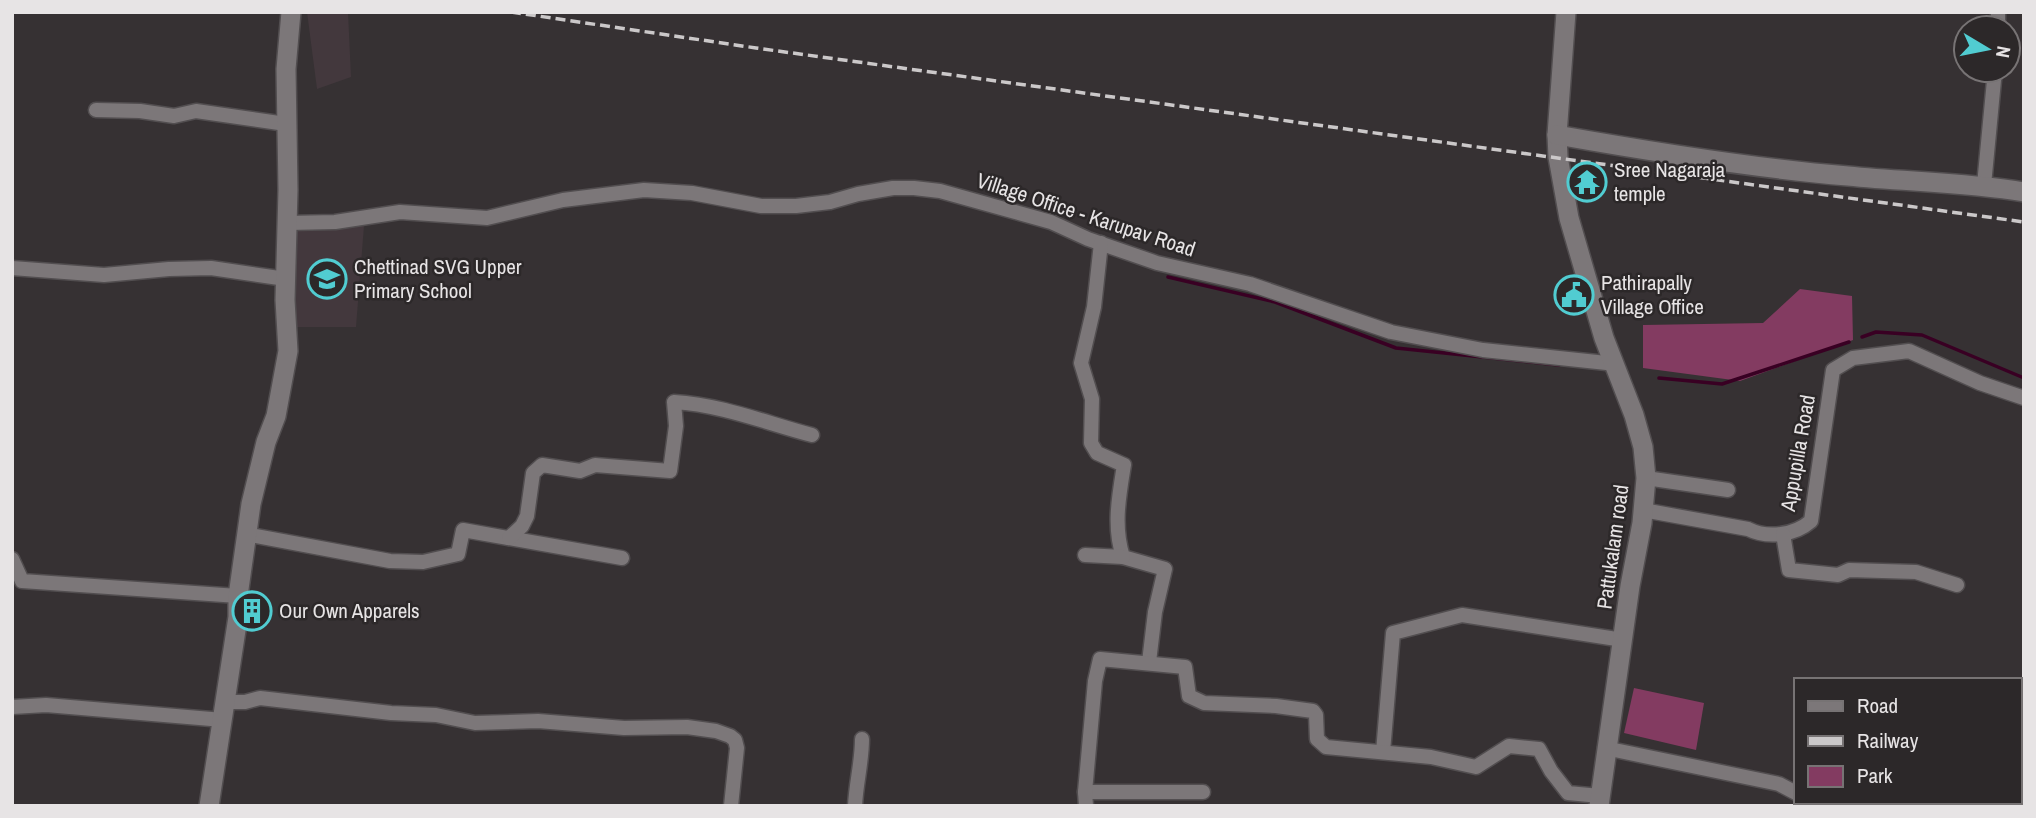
<svg xmlns="http://www.w3.org/2000/svg" width="2036" height="818" viewBox="0 0 2036 818" font-family="'Archivo Narrow',sans-serif">
<style>
.built{fill:#43383d}
.green{fill:#833b61}
.lines{fill:none;stroke-linecap:round;stroke-linejoin:round}
.stream{stroke:#390023;stroke-width:3.5}
.street-casing{stroke:#524e50;stroke-width:17}
.secondary-casing{stroke:#524e50;stroke-width:22}
.street{stroke:#7c7779;stroke-width:14}
.secondary{stroke:#7c7779;stroke-width:19}
.rail{stroke:#cbc8c9;stroke-width:3.5;stroke-dasharray:10 5;stroke-linecap:butt}
.labels{text-anchor:middle;stroke-width:5;stroke-linejoin:round;paint-order:stroke}
.poi-label{font-size:21px;fill:#e7e4e5;stroke:#2c2829;text-anchor:start}
.street-label{font-size:21px;fill:#e7e4e5;stroke:#2c2829}
</style>
<rect width="100%" height="100%" fill="#363133"/>
<g class="built">
<path d="M307,12H348L351,77L317,89Z"/>
<path d="M364,226L356,327H293L296,230Z"/>
</g>
<g class="green">
<path d="M1800,289L1852,296L1853,340L1740,381L1643,368V325L1763,323Z"/>
<path d="M1634,688L1704,703L1696,750L1624,733Z"/>
</g>
<g class="lines">
<g class="stream">
<path d="M1168,277L1275,302L1396,348L1559,365"/>
<path d="M1862,337L1876,332L1922,335L2024,378"/>
<path d="M1659,378L1722,384L1849,342"/>
</g>
<g class="street-casing">
<g id="street">
<path d="M1998,12V28"/>
<path d="M96,110L140,111L174,116L196,111L286,124"/>
<path d="M1984,185L1995,70"/>
<path d="M288,223L335,222L400,212L487,218L563,200L644,190L692,193L761,206H796L830,202L858,194L893,188H914L940,191L1051,222L1088,239L1157,263L1250,284L1391,332L1483,350L1616,364"/>
<path d="M1101,243L1094,307L1081,363L1092,399L1091,443L1097,453L1124,465C1119,496 1113,526 1123,557L1165,569L1155,612L1149,662"/>
<path d="M12,268L104,275L169,269L211,268L286,279"/>
<path d="M1646,478L1728,490"/>
<path d="M1643,510L1748,529C1768,539 1795,535 1811,521L1833,370L1853,358L1909,351L1980,383L2024,398"/>
<path d="M245,534L390,561L423,562L458,554L463,530L622,558"/>
<path d="M1783,534L1789,570L1838,575L1849,570L1916,572L1957,585"/>
<path d="M509,538L522,526L527,516L533,473L542,465L580,471L595,465L670,471L676,426L674,402C723,405 766,423 812,435"/>
<path d="M1085,555L1123,557"/>
<path d="M12,559L22,581L238,596"/>
<path d="M226,702H245L260,698L391,713L436,715L475,723L538,721L624,728L687,727L716,731L730,736L735,740L737,748L731,806"/>
<path d="M12,707L46,705L223,720"/>
<path d="M1605,748L1779,784L1796,793"/>
<path d="M1383,752L1393,633L1462,615L1623,640"/>
<path d="M1085,792H1203"/>
<path d="M1812,802L1817,806"/>
<path d="M855,806C856,783 862,762 862,739"/>
<path d="M1086,806L1085,792L1095,681L1100,659L1185,667L1189,696L1204,703L1276,706L1313,711L1316,715L1317,739L1326,747L1431,757L1476,767L1509,746L1539,749L1551,771L1568,793L1600,796"/>
</g>
</g>
<g class="secondary-casing">
<g id="secondary">
<path d="M1566,12L1557,135L1558,157L1569,218L1604,338L1634,415L1643,447L1646,478L1642,523L1630,586L1599,806"/>
<path d="M1557,135C1653,152 1751,168 1848,176C1907,182 1965,182 2024,192"/>
<path d="M209,806L238,617V596L251,504L266,442L276,416L288,351L285,300L288,190L286,69L291,12"/>
</g>
</g>
<use href="#street" class="street"/>
<use href="#secondary" class="secondary"/>
<path class="rail" d="M511,12L756,48L2024,222"/>
</g>
<defs>
<g id="temple-ring" transform="scale(2.0125)"><circle r="9.5" fill="#2c2829" stroke="#51ccd1" stroke-width="1.5"/><path d="M0-6L5-2H3V0L6.5 2.5H4V6H1.5V3h-3V6H-4V2.5H-6.5L-3 0V-2H-5Z" fill="#51ccd1"/></g>
<g id="school-ring" transform="scale(2.0125)"><circle r="9.5" fill="#2c2829" stroke="#51ccd1" stroke-width="1.5"/><path d="M0-5L7-2L0 1L-7-2ZM-4 1L0 2.5L4 1V4Q0 6-4 4Z" fill="#51ccd1"/></g>
<g id="civic-ring" transform="scale(2.0125)"><circle r="9.5" fill="#2c2829" stroke="#51ccd1" stroke-width="1.5"/><path d="M-.6-6.5H3V-4.5H.6V-3L4-1V1h2V6H-6V1h2V-1L-.6-3ZM-1.2 2.5V6h2.4V2.5Z" fill="#51ccd1"/></g>
<g id="building-ring" transform="scale(2.0125)"><circle r="9.5" fill="#2c2829" stroke="#51ccd1" stroke-width="1.5"/><path d="M-4-6H4V6H1V3H-1V6H-4ZM-2.5-4.3h1.7v1.8h-1.7ZM.8-4.3h1.7v1.8H.8ZM-2.5-1h1.7V.8h-1.7ZM.8-1h1.7V.8H.8Z" fill="#51ccd1"/></g>
</defs>
<g fill-rule="evenodd">
<use href="#temple-ring" x="1587" y="182"/>
<use href="#school-ring" x="327" y="279"/>
<use href="#civic-ring" x="1574" y="295"/>
<use href="#building-ring" x="252" y="611"/>
</g>
<g class="labels">
<g class="poi-label">
<text x="1614" y="177">Sree Nagaraja<tspan x="1614" dy="24">temple</tspan></text>
<text x="354" y="274">Chettinad SVG Upper<tspan x="354" dy="24">Primary School</tspan></text>
<text x="1601" y="290">Pathirapally<tspan x="1601" dy="24">Village Office</tspan></text>
<text x="279" y="618">Our Own Apparels</text>
</g>
<g class="street-label">
<text transform="translate(1086 215) rotate(18)" y="7">Village Office - Karupav Road</text>
<text transform="translate(1798 453) rotate(-80)" y="7">Appupilla Road</text>
<text transform="translate(1613 547) rotate(-82)" y="7">Pattukalam road</text>
</g>
</g>
<rect width="2036" height="818" fill="none" stroke="#e7e4e5" stroke-width="28"/>
<rect x="1794" y="678" width="228" height="126" fill="#2c2829" stroke="#777374" stroke-width="2"/>
<rect x="1808" y="701" width="35" height="10" fill="#7c7779" stroke="#777374" stroke-width="2"/>
<text x="1857" y="713" font-size="21" fill="#e7e4e5">Road</text>
<rect x="1808" y="736" width="35" height="10" fill="#cbc8c9" stroke="#777374" stroke-width="2"/>
<text x="1857" y="748" font-size="21" fill="#e7e4e5">Railway</text>
<rect x="1808" y="766" width="35" height="21" fill="#833b61" stroke="#777374" stroke-width="2"/>
<text x="1857" y="783" font-size="21" fill="#e7e4e5">Park</text>
<g transform="translate(1987 49) rotate(100)"><circle r="33" fill="#2c2829" stroke="#777374" stroke-width="2"/>
<path d="M0-5L12 26L0 18L-12 26Z" fill="#51ccd1"/>
<text y="-10" font-size="19" font-weight="bold" text-anchor="middle" fill="#e7e4e5">N</text>
</g>
</svg>
